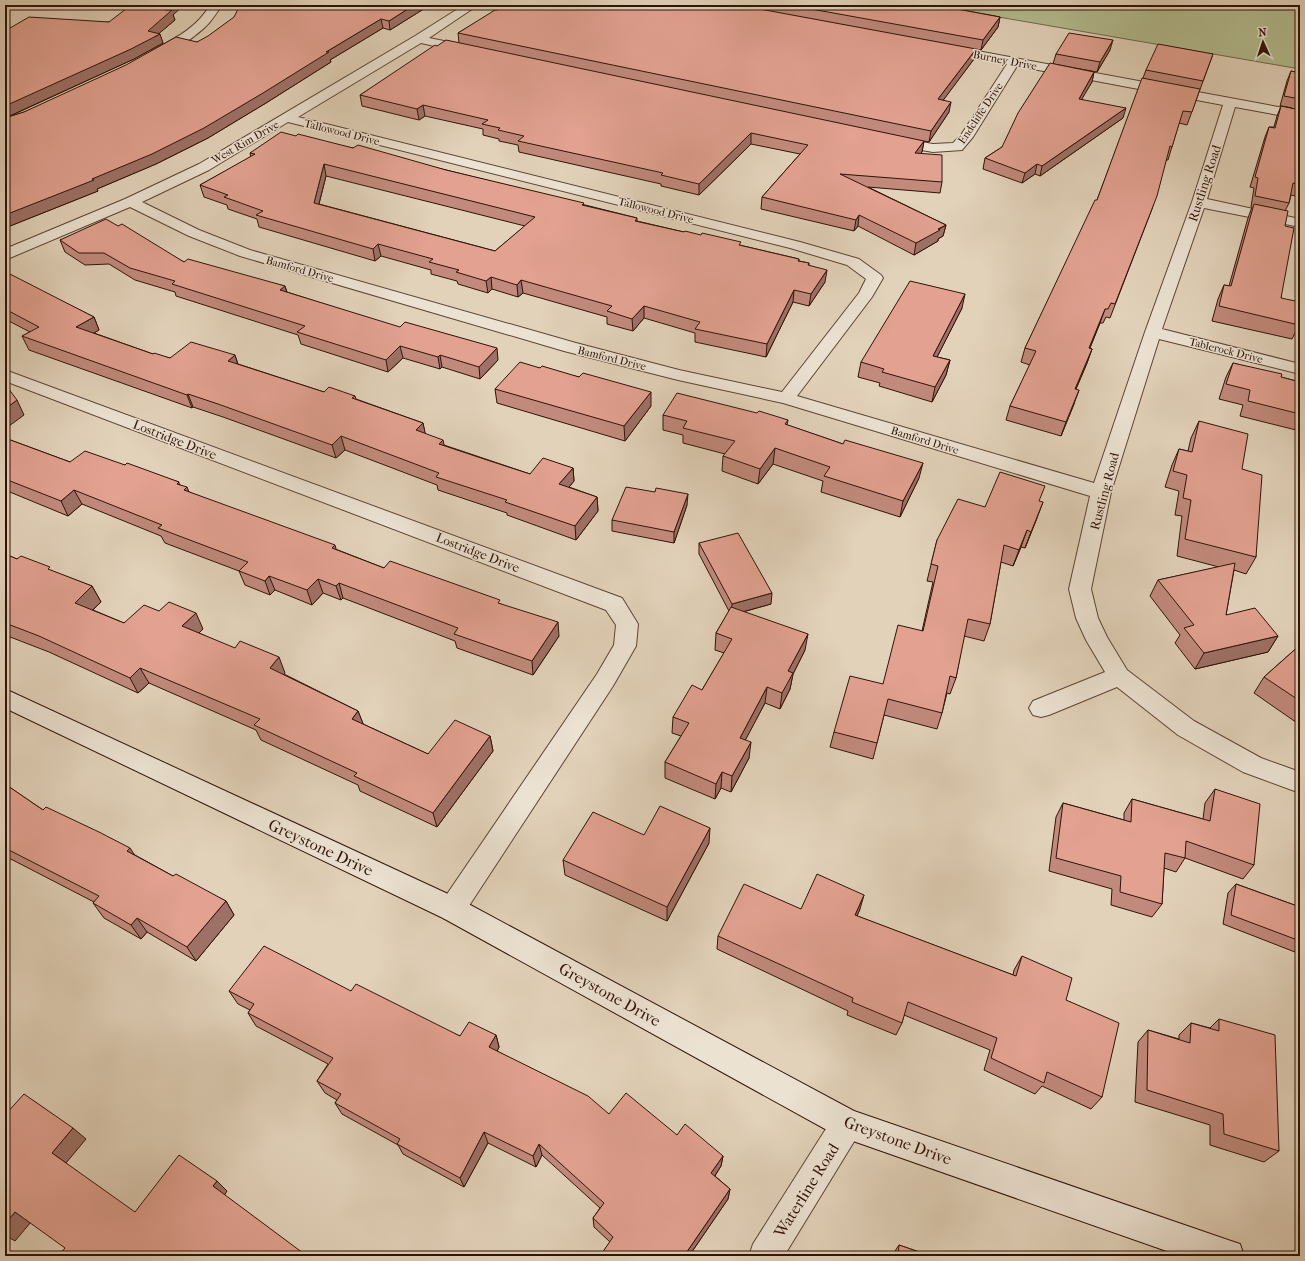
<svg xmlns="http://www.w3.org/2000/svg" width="1305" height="1261" viewBox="0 0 1305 1261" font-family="'IM FELL French Canon',serif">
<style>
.green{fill:#b3bc90;stroke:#72684b}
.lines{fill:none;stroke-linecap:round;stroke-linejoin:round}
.street-casing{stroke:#5c4333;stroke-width:2}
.secondary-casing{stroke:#301306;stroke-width:2}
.street{fill:#ece2d2;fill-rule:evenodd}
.secondary{fill:#ece2d2;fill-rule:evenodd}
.wall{fill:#c28a7d;stroke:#301306;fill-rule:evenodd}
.shaded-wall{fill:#9e7166;stroke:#301306}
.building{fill:#e2a191;stroke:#301306;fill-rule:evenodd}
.labels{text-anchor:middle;stroke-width:3;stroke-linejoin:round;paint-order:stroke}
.far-street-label{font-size:11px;fill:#301306;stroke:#ece2d2}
.street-label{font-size:13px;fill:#301306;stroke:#ece2d2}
.near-street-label{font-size:16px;fill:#301306;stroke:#ece2d2}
</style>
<rect width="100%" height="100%" fill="#e2d2ba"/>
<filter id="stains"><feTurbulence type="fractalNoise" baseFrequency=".005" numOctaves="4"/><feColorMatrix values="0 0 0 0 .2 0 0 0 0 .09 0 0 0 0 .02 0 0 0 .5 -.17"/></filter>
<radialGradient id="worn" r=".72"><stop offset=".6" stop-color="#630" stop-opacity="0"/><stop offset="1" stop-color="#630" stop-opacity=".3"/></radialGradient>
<path class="green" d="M929,5H1300V69Z"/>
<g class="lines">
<g class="street-casing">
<g id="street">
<path d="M210,5H222C218,11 214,17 209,23C200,33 165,60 152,57L150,54L152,51C174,39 197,28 210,5Z"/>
<path d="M464,5H478L429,38L474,47L476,50L474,53L470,54L421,43L298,117L800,242L859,259L881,275L883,278L872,297L797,396L1094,483L1145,332L1192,202L1223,105L1017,66L973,137L962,150L933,152L893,145L888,144L886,141L888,138L893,137L933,144L953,143L961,135L1007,64L941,52L939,49L941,46L945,45L1300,111V119L1235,107L1207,199L1300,219V227L1204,208L1162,329L1300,364V374L1159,339L1111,492L1091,589L1098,618L1107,637L1127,670L1194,721L1261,758L1300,772V793L1243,772L1178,735L1117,687L1049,715L1041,717L1033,715L1029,708L1033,701L1105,672L1086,640L1076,618L1069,589L1090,496L783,403L678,380L564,351L240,256L189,236L130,207L5,260V249L125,199L199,164L415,36ZM288,122L790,248L847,265L866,279L859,293L782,392L679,370L576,343L250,250L199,230L142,202L209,170Z"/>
<path d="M5,370L622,598L638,624L636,646L613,686L461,918L452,921L443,918L439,909L443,900L597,674L614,645L616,625L606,610L5,381Z"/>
<path d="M847,1109L858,1113L862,1124L858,1135L784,1256H749L753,1244L836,1113Z"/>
</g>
</g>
<g class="secondary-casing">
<path id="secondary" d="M5,689L461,900L854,1111L1228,1240L1240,1244L1244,1256H1181L836,1135L443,918L5,708Z"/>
</g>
<use href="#street" class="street"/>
<use href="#secondary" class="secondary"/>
</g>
<g class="wall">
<path d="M430,5L390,30L383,28L330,60L331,62L266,103L208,138L156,164L97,189L98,191L5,228V31L109,22L173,15L175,20L159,33L163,43L134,59L6,118L24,112L197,42Z"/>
<path d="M505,5H935L1000,17L998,27L981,50L976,49L974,59L943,100L949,112L929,142L924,141L922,152L920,154L942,182L940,193L868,187L946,225L943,236L938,239V241L914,255L858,226L854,231L761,209L762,197L800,154L751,144L699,195L661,186V184L519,152L518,145L499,141V139L483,135V129L425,116L419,120L362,106L360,95L437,46L459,43L458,33Z"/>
<path d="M1110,50L1097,72L1053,64L1056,54Z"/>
<path d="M1213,54L1187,125L1179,123L1168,160H1166L1152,209L1110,318L1106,317L1103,323H1100L1090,348L1092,349L1087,363L1076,389L1074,404L1061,436L1006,420L1010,406L1030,365L1021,362L1025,348L1097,200L1146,70Z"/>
<path d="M1291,71L1300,73V197L1291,195L1289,203L1285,211L1281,298L1299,325L1292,339L1212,321L1218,299L1224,285L1229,286L1248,218L1252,207H1251L1254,188L1250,187L1265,137L1269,127H1274L1277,116L1281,106L1292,108L1280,106L1287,81Z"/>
<path d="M1094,72L1092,82L1081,99L1123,118L1040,176L1035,174L1022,183L983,169L985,158L1002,147Z"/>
<path d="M296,136L353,148L446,170L637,218V221L799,259V261L809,263V265L825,282L809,306L793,302L766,357L695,342V333L644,318L633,331L607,324V317L523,293L518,297L492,289L488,293L458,284L457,281L431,274V270L381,256L375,261L259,227L257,219L228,209L227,205L204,197L200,185L251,157L250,153ZM326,176L525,226L495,251L319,204Z"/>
<path d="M118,226L184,262L285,286L287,292L498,360L480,379L442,367L440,369L403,358L388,372L301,344L298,335L176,296L175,292L135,280L109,264L85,265L65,252L60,240Z"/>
<path d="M5,273L94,317L99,330L94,333L153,354L170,358L235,355L238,364L324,392L355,396L356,399L423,423L425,434L444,445L530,474L573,468L574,481L569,487L597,497L598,511L576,540L507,515V513L438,490L437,485L345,450L336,458L223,417L193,407L192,408L29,350L22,336L30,332L5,319Z"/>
<path d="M962,308L937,357L950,360L946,375L932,402L879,386L880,383L858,377L861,362Z"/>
<path d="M1233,363L1281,377L1300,382V431L1240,416L1243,405L1219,399L1226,377Z"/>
<path d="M540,368L579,377L651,406L625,441L497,403L495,389Z"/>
<path d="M663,415L788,420L787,425L843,444L919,478L900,517L821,492L823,481L773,464L758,484L722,471L723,456L725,454L683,443V435L663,430Z"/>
<path d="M1199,421L1242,469L1256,557L1246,574L1234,570L1226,615L1278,636L1268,652L1195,669L1175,643L1180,635L1150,596L1158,580L1219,567L1177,556L1182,516L1175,515L1179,491L1165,487L1172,465L1179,449L1188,451L1191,438Z"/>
<path d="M5,438L70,462L125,465L179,482V484L189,492L384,568L501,604L559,636L533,675L457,648L455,641L343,598L341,600L323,593L312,605L275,590L270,595L245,585L239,571L165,543L161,536L82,504L68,516L5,490Z"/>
<path d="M655,492L687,505L674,543L612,531V520Z"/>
<path d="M1039,501L1037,518L1025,548L1021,547L1013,566L1001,562L990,624L984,641L964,636L956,678L950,694L947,693L942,713L937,729L884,715L873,759L830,747L834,732L883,684L922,631L933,582L927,581L937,540L985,507Z"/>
<path d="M699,543L771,604L743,612L805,650L793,674L790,689L780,709L765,703L745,740L749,758L731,792L721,788L715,799L665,778V762L681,736L672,733L673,717L702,690L724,653L715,650L716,633L729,611L699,554Z"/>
<path d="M5,554L17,559L52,571L92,586L101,602L93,610L124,623L203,629L199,633L285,673L284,674L358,711L363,724L428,754L490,736L493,751L437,827L360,791L358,785L261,740L256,730L149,683L138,693L49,652L5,635Z"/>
<path d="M1300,645V725L1254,693L1264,677Z"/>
<path d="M5,784L43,810L135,855L173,876L226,901L234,915L196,961L147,932L141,939L104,918L93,903L94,902L5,856Z"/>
<path d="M1215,789L1254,865L1243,879L1185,858L1176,872L1164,868L1162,904L1152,917L1111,905L1112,889L1049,871L1056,817L1063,803L1124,820V813L1132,799L1203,819L1205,803Z"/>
<path d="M709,843L667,921L565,875L563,860Z"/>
<path d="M1236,884L1300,907V954L1223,924L1228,893Z"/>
<path d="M801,909H860L857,916L1013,975L1014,970L1022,956L1066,1000L1102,1097L1091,1109L1042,1086L1035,1094L984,1070L990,1050L904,1015L902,1023L896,1035L847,1015L848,1011L717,949L718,936Z"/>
<path d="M229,991H351L460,1036L496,1035L499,1047L497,1051L609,1114L677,1135L723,1156L721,1166L715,1176L730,1189L728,1199L689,1256H600L610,1242L594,1227L593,1218L600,1208L542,1155L536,1167L488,1143L464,1187L403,1154L398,1145L342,1114L335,1103L337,1100L325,1093L317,1081L328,1064L256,1026L248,1013L250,1010L238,1004Z"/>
<path d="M1219,1019L1279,1151L1264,1162L1210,1145V1125L1135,1102L1138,1042L1148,1030L1179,1039V1035L1191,1023L1210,1028Z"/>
<path d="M899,1245L931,1256H893V1254Z"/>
</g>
<g class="shaded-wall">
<path d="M171,5H184L173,15L175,20L156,36L160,34L163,43L134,59L5,118V106L148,31L165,10Z"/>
<path d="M414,5H430L390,30L389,21Z"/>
<path d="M1000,17L998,27L981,50L983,40Z"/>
<path d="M381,19L383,28L330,60L331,62L266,103L208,138L156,164L97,189L98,191L5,228V215L92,179L326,52Z"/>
<path d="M1113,40L1110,50L1097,72L1100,62Z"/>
<path d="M976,49L974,59L936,110L938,99Z"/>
<path d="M1094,72L1092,82L1076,109L1079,99Z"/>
<path d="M951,102L949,112L929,142L931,131Z"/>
<path d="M423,105L425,116L419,120L417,109Z"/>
<path d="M1126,108L1123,118L1040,176L1042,166Z"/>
<path d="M751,133V144L699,195V184Z"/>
<path d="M924,141L922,152L913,164L915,153Z"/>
<path d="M324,164L326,176L316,215L314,203Z"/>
<path d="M1037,164L1035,174L1022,183L1025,173Z"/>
<path d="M859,215L858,226L854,231L856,220Z"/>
<path d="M946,225L943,236L938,239V241L914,255L916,243Z"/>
<path d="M378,244L381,256L375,261L373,249Z"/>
<path d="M827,270L825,282L809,306L811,294Z"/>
<path d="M491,277L492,289L488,293L486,281Z"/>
<path d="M521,280L523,293L518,297L517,285Z"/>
<path d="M285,286L288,298L280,290Z"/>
<path d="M794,290L793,302L766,357L767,344Z"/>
<path d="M965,294L962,308L930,371L933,356Z"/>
<path d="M644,306V318L633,331L632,319Z"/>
<path d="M1105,309L1100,323L1084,362L1089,348Z"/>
<path d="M94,317L99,330L82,340L76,327Z"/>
<path d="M400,346L403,358L388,372L386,360Z"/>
<path d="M497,348L498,360L480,379L479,367Z"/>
<path d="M1092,349L1087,363L1070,403L1075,389Z"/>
<path d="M235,355L239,369L228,361Z"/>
<path d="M440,355L442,367L440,369L438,357Z"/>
<path d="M950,360L946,375L932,402L935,387Z"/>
<path d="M1079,390L1074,404L1061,436L1066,422Z"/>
<path d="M651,392V406L625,441L624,426Z"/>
<path d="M188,394L193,407L192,408L187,395Z"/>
<path d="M17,400L24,415L5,429V409Z"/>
<path d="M423,423L426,437L416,430Z"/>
<path d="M341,436L345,450L336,458L332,445Z"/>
<path d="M443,440L446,454L439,444Z"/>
<path d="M775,448L773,464L758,484L760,469Z"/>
<path d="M923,463L919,478L900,517L903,501Z"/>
<path d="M573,468L574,481L560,498L559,484Z"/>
<path d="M187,487L193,502L184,490Z"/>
<path d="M74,490L82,504L68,516L61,501Z"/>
<path d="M688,494L687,505L674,543V532Z"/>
<path d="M597,497L598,511L576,540L575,526Z"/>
<path d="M1043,502L1037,518L1025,548L1031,532Z"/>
<path d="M1027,530L1021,547L1013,566L1019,550Z"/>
<path d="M335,545L339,560L332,548Z"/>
<path d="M269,576L275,590L270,595L265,581Z"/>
<path d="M318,579L323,593L312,605L307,590Z"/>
<path d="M339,583L343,598L341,600L336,586Z"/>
<path d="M92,586L101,602L84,618L75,603Z"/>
<path d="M772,593L771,604L731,615L732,604Z"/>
<path d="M196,613L203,629L190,642L182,626Z"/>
<path d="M558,622L559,636L533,675L532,661Z"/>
<path d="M808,634L805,650L793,674L790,689L780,709L782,693L788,671Z"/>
<path d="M1278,636L1268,652L1195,669L1204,653Z"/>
<path d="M279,657L285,673L276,683L270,668Z"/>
<path d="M140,668L149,683L138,693L130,678Z"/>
<path d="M767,687L765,703L738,754L740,738Z"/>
<path d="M358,711L364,726L352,719Z"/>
<path d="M490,736L493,751L437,827L433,813Z"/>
<path d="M751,742L749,758L731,792L732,776Z"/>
<path d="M722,772L721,788L715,799L716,784Z"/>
<path d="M710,828L709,843L667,921V907Z"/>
<path d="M130,848L140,863L127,851Z"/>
<path d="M864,895L860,909L851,929L855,915Z"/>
<path d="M226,901L234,915L196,961L187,947Z"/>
<path d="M137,918L147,932L141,939L131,925Z"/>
<path d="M496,1035L499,1047L493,1059L489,1047Z"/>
<path d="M73,1128L86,1139L66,1163L52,1153Z"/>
<path d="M484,1132L488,1143L464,1187L460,1178Z"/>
<path d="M539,1144L542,1155L536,1167L533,1156Z"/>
<path d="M723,1156L721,1166L710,1183L711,1173Z"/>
<path d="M217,1181L227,1191L224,1196L213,1186Z"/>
<path d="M730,1189L728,1199L689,1256H684Z"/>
<path d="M15,1212L31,1222L15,1241L5,1235V1224Z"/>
</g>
<g class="building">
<path d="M131,5H171L165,10H172L148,31L160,34L131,49L5,106V31L29,17L109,22Z"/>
<path d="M240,5H414L389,21L381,19L326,52H329L263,93L204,128L152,154L92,179L94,180L5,215V118L24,112L126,65L176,37L197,42L208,36L234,17Z"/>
<path d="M505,5H738L976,49L938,99L951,102L931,131L458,33L495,10H497Z"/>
<path d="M789,5H935L1000,17L983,40Z"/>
<path d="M1069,33L1113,40L1100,62L1056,54Z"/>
<path d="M446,40L924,141L915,153L942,155V182L840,174L946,225L938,229L940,230L916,243L859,215L856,220L762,197L808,145L751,133L699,184L661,175L663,173L518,141L524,136L498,130L500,128L482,124L488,120L423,105L417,109L360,95L435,45L437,46Z"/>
<path d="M1158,44L1213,54L1203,81L1146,70Z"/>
<path d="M1050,63L1094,72L1079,99L1126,108L1042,166L1037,164L1025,173L985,158L1002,147L1018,113Z"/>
<path d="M1291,71L1300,73V99L1284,96Z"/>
<path d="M1142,78L1200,89L1192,112L1183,111L1172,147L1170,146L1157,196L1115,304L1111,303L1108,309H1105L1089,348L1092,349L1075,389L1079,390L1066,422L1010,406L1036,351L1025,348L1095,200H1097Z"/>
<path d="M1281,106L1300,110V185L1293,183L1289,203L1255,196L1258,178L1255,177L1269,127L1275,128Z"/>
<path d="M281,132L296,136L298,134L353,148L358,145L446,170L584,203L582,205L637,218L635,221L684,232L685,231L701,235L702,233L741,242L739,245L799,259L798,261L809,263L808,265L827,270L811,294L794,290L767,344L695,329L700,322L644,306L632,319L607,311L612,306L521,280L517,285L491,277L486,281L456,272L459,270L429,262L433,259L378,244L373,249L256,215L263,211L224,197L228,195L200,185L255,154L250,153ZM324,164L535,217L495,251L314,203Z"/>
<path d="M1254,204L1288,211L1285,226L1294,228L1281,298L1300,302V320L1299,325L1219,306L1224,285L1231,286Z"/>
<path d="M106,219L118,226L122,224L184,262L188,259L285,286L280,290L400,327L405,322L497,348L479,367L440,355L438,357L400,346L386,360L297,332L305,326L172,284L175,281L130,268L104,253H79L60,240Z"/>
<path d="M5,273H8L94,317L76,327L153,354L154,353L170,358L191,342L235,355L228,361L324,392L329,387L355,396L352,398L423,423L416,430L443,440L439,444L487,460L530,474L543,458L573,468L559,484L597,497L575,526L505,502L507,500L436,477L439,473L341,436L332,445L218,404L188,394L187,395L22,336L39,327L5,309Z"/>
<path d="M910,281L965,294L933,356L950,360L935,387L882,372L884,369L861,362Z"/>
<path d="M520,362L540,368L542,366L579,377L583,373L651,392L624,426L495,389Z"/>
<path d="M1233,363L1282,374L1281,377L1300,382V414L1248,401L1250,390L1226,384Z"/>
<path d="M5,384L17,400L5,409Z"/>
<path d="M677,393L757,413L759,411L788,420L785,424L843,444L845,440L923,463L903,501L824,476L830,467L775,448L760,469L723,456L735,441L683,428L687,421L663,415Z"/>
<path d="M1199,421L1248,434L1242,469L1262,475L1256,557L1185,539L1191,500L1183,498L1187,475L1173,471L1179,449L1192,452Z"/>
<path d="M5,438L70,462L85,451L125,465L127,463L179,482L177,484L187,487L184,490L335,545L332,548L384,568L390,561L500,600L498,603L558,622L532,661L454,634L458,628L339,583L336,586L318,579L307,590L269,576L265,581L239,571L248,562L158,528L162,525L74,490L61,501L5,479Z"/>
<path d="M1000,472L1045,486L1039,501L1043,502L1031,532L1027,530L1019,550L1004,545L990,624L968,619L956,678L950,676L942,713L888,699L877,743L834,732L850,676L883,684L898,625L923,631L938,566L931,564L937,540L958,499L985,507Z"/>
<path d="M626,487L655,492L656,488L688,494L674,532L612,520Z"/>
<path d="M738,533L772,593L732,604L699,543Z"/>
<path d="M5,554L17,559L21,556L50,567L48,569L92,586L75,603L124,623L144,605L159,611L169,602L196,613L182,626L235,648L240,641L279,657L270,668L358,711L352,719L428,754L455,720L490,736L433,813L354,776L357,773L254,725L260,719L140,668L130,678L39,636L5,623Z"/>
<path d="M1235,563L1226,615L1255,608L1278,636L1204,653L1184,628L1194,625L1158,580Z"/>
<path d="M731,607L808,634L788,671L793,673L782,693L767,687L740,738L751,742L732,776L722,772L716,784L665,762L689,723L673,717L692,685L702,690L732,639L716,633Z"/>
<path d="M1300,645V701L1264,677Z"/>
<path d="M5,784L43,810L46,807L99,832L130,848L127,851L173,876L176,874L226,901L187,947L137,918L131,925L93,903L99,896L5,848Z"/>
<path d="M1215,789L1260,804L1254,865L1186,841L1185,858L1165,853L1162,904L1120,892L1121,876L1056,858L1063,803L1131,822L1132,799L1210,821Z"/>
<path d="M660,806L710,828L667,907L563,860L593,812L644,835Z"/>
<path d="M817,874L864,895L855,915L1016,976L1022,956L1072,978L1066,1000L1119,1023L1102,1097L1047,1072L1044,1083L991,1058L997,1038L908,1002L902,1023L852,1002L853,998L718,936L744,884L801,909Z"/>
<path d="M1236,884L1300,907V941L1231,915Z"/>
<path d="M264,946L351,991L356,984L460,1036L469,1022L496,1035L489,1047L588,1096L609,1114L626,1093L677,1135L685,1124L723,1156L711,1173L730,1189L684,1256H600L613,1237L593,1218L604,1203L539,1144L533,1156L484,1132L460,1178L397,1144L400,1139L335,1103L341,1094L317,1081L333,1058L248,1013L254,1004L229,991Z"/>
<path d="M1219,1019L1275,1035L1279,1151L1224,1134L1223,1114L1147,1090L1148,1030L1190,1043L1191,1023L1219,1031Z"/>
<path d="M24,1094L73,1128L52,1153L135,1212L179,1155L217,1181L213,1186L307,1256H58L65,1248L15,1212L5,1224V1115Z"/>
<path d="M899,1245L931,1256H898Z"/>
</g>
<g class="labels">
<g class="far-street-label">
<text transform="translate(1005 60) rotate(11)" y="4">Burney Drive</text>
<text transform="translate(980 113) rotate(-56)" y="4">Endcliffe Drive</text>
<text transform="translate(342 132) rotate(14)" y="4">Tallowood Drive</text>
<text transform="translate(245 142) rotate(-30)" y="4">West Rim Drive</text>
<text transform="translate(656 210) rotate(14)" y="4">Tallowood Drive</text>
<text transform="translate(300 269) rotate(16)" y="4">Bamford Drive</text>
<text transform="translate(1226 350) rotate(14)" y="4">Tablerock Drive</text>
<text transform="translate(612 358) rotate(14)" y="4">Bamford Drive</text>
<text transform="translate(925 440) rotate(17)" y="4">Bamford Drive</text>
</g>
<g class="street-label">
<text transform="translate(1204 183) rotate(-72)" y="5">Rustling Road</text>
<text transform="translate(175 439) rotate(21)" y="5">Lostridge Drive</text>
<text transform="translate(1104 491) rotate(-75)" y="5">Rustling Road</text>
<text transform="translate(478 552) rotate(21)" y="5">Lostridge Drive</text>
</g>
<g class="near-street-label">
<text transform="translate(321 847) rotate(25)" y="6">Greystone Drive</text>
<text transform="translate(610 994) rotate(29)" y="6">Greystone Drive</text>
<text transform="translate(898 1140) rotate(20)" y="6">Greystone Drive</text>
<text transform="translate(806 1190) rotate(-58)" y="6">Waterline Road</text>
</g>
</g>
<rect width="1305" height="1261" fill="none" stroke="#e2d2ba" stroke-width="20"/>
<rect x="6" y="6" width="1293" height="1249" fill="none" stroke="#301306" stroke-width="2"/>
<rect x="10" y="10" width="1285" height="1241" fill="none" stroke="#301306"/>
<g transform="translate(1263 42) rotate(357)" stroke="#ece2d2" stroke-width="3" paint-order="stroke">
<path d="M0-3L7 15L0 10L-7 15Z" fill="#301306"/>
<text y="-6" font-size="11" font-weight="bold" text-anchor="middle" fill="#301306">N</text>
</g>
<rect width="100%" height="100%" filter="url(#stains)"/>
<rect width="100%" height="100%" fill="url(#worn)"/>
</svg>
